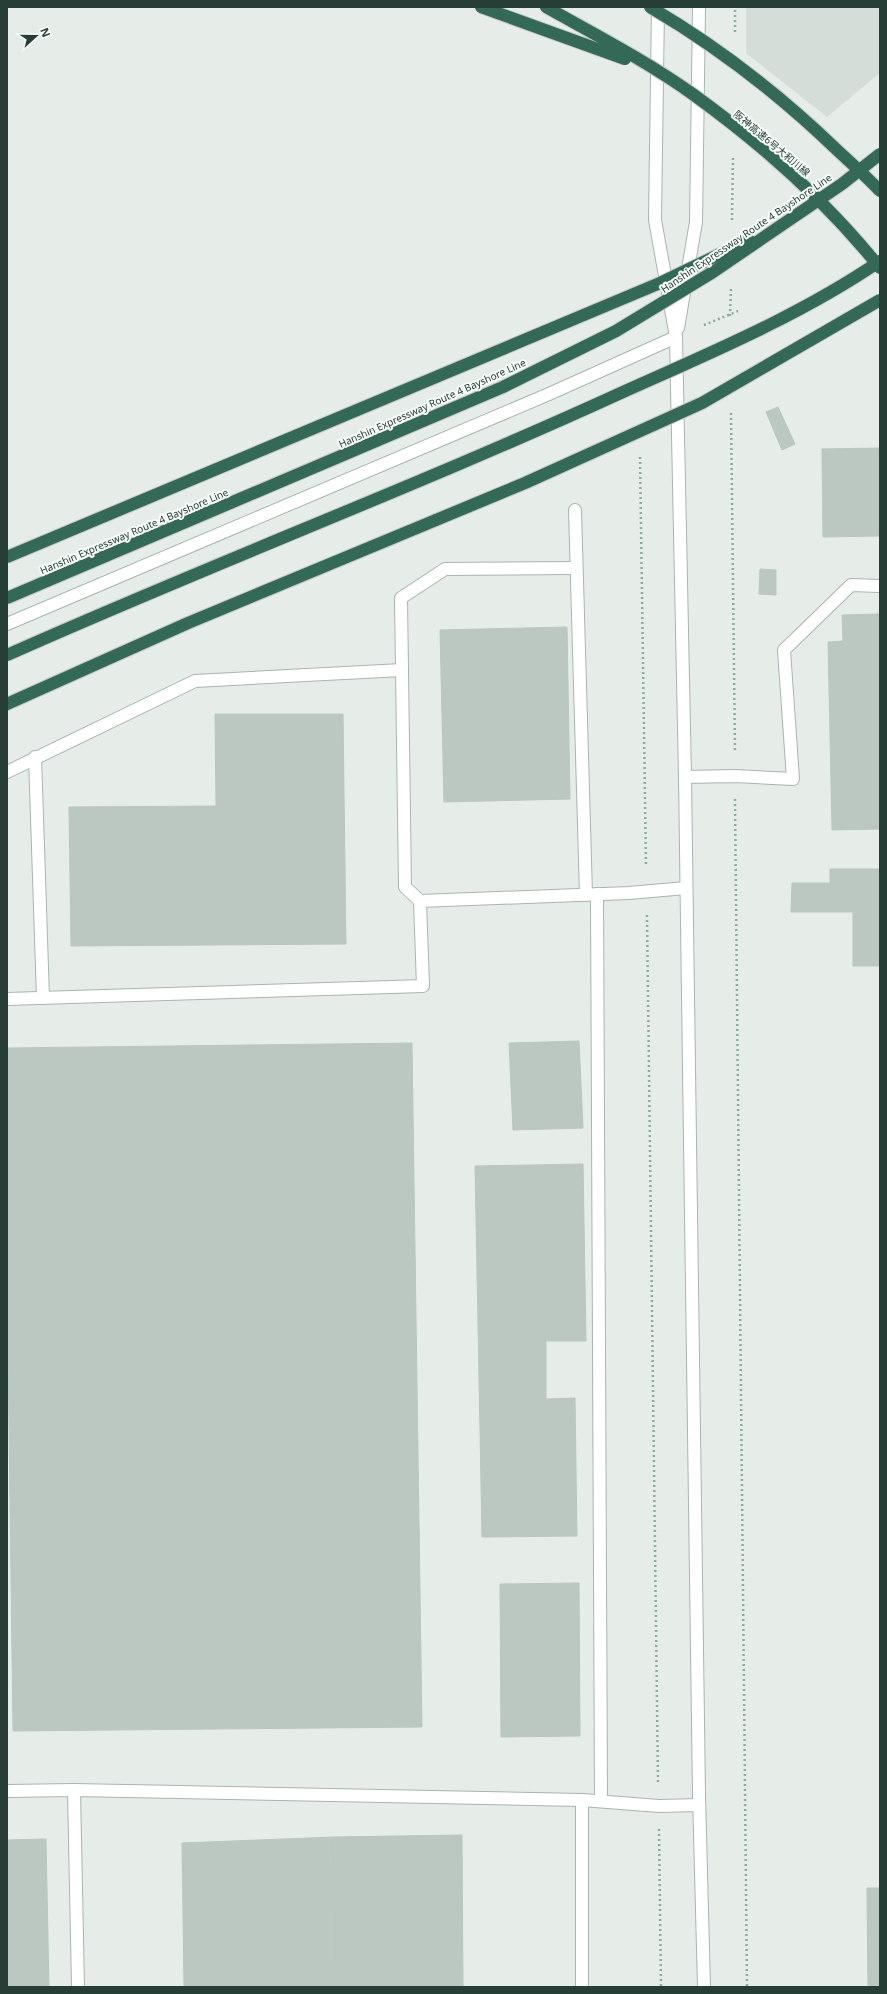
<svg xmlns="http://www.w3.org/2000/svg" width="887" height="1994" viewBox="0 0 887 1994" font-family="'Noto Sans','Noto Sans JP',sans-serif">
<style>
.built{fill:#d4ddd8}
.building{fill:#bbc8c2;stroke:#b8c7bf}
.lines{fill:none;stroke-linecap:round;stroke-linejoin:round}
.minor-casing{stroke:#a9b5af;stroke-width:14}
.highway-casing{stroke:#c2c9c6;stroke-width:14}
.path{stroke:#89ae9e;stroke-width:2.5;stroke-dasharray:2 3;stroke-linecap:butt}
.minor{stroke:#fff;stroke-width:12}
.highway{stroke:#346857;stroke-width:12}
.highway-bridge-casing{stroke:#c2c9c6;stroke-width:14;stroke-linecap:butt}
.highway-bridge{stroke:#346857;stroke-width:12}
.labels{text-anchor:middle;stroke-width:4;stroke-linejoin:round;paint-order:stroke}
.street-label{font-size:10px;fill:#263e35;stroke:#f6faf8}
</style>
<rect width="100%" height="100%" fill="#e6ede9"/>
<path class="built" d="M746,7H880V73L827,117L746,53Z"/>
<g class="building">
<path d="M778,407L795,444L782,450L766,412Z"/>
<path d="M880,448V536L823,537L822,449Z"/>
<path d="M760,569L776,570V595L759,594Z"/>
<path d="M880,614V829L832,830L828,642L843,641L842,615Z"/>
<path d="M567,627L570,799L444,802L440,630Z"/>
<path d="M215,714H343L346,944L71,946L69,807L216,806Z"/>
<path d="M830,869H880V966H853V912H791L792,883H830Z"/>
<path d="M579,1041L583,1128L513,1130L509,1043Z"/>
<path d="M412,1043L422,1727L13,1731L7,1274V1048Z"/>
<path d="M583,1164L586,1341H546V1399L575,1398L577,1536L482,1537L475,1166Z"/>
<path d="M579,1583L580,1736L501,1737L500,1584Z"/>
<path d="M462,1835L463,1987H336L333,1837Z"/>
<path d="M333,1837L336,1987H184L182,1843Z"/>
<path d="M46,1839L49,1987H7V1840Z"/>
<path d="M867,1888H880V1987H868Z"/>
</g>
<g class="lines">
<g class="minor-casing">
<g id="minor">
<path d="M658,7L655,220L676,337L685,777L699,1795L704,1987"/>
<path d="M678,328L696,222L699,7"/>
<path d="M575,510L586,895"/>
<path d="M7,624L549,394L676,337"/>
<path d="M35,757L43,998"/>
<path d="M7,772L195,681L402,670"/>
<path d="M685,777L735,776L793,779L784,650L851,585L880,586"/>
<path d="M597,894L601,1801"/>
<path d="M420,901L405,887L401,598L445,569L575,568"/>
<path d="M7,999L423,986L420,901L629,893L686,888"/>
<path d="M74,1790L78,1987"/>
<path d="M7,1791L74,1790L582,1800L659,1806L699,1805"/>
<path d="M582,1987V1800"/>
</g>
</g>
<g class="highway-casing">
<path id="highway" d="M7,704L188,623L436,520"/>
</g>
<g class="path">
<path d="M735,32V7"/>
<path d="M732,220L733,155"/>
<path d="M730,316L731,289"/>
<path d="M704,325L738,311"/>
<path d="M731,413L735,752"/>
<path d="M640,457L646,866"/>
<path d="M735,799L747,1987"/>
<path d="M647,915L658,1782"/>
<path d="M659,1829L661,1987"/>
</g>
<use href="#minor" class="minor"/>
<use href="#highway" class="highway"/>
<g class="highway-bridge-casing">
<g id="highway-bridge">
<path d="M481,7L625,59"/>
<path d="M546,7C596,35 648,62 694,95C763,145 827,202 880,268"/>
<path d="M650,7C718,47 779,94 836,149C851,163 866,176 880,191"/>
<path d="M436,520L525,483L702,403L880,300"/>
<path d="M7,557L660,283L749,240"/>
<path d="M7,598L503,387L616,331L713,272L842,184L880,154"/>
<path d="M7,655C211,564 420,485 623,392C710,353 801,315 880,261"/>
</g>
</g>
<use href="#highway-bridge" class="highway-bridge"/>
</g>
<g class="labels">
<g class="street-label">
<text transform="translate(772 143) rotate(40)" y="4">阪神高速6号大和川線</text>
<text transform="translate(746 233) rotate(-34)" y="4">Hanshin Expressway Route 4 Bayshore Line</text>
<text transform="translate(432 403) rotate(-24)" y="4">Hanshin Expressway Route 4 Bayshore Line</text>
<text transform="translate(134 531) rotate(-23)" y="4">Hanshin Expressway Route 4 Bayshore Line</text>
</g>
</g>
<rect width="887" height="1994" fill="none" stroke="#263e35" stroke-width="16"/>
<g transform="translate(36 36) rotate(69)" stroke="#f6faf8" stroke-width="3" paint-order="stroke">
<path d="M0-3L7 15L0 10L-7 15Z" fill="#263e35"/>
<text y="-6" font-size="11" font-weight="bold" text-anchor="middle" fill="#263e35">N</text>
</g>
</svg>
